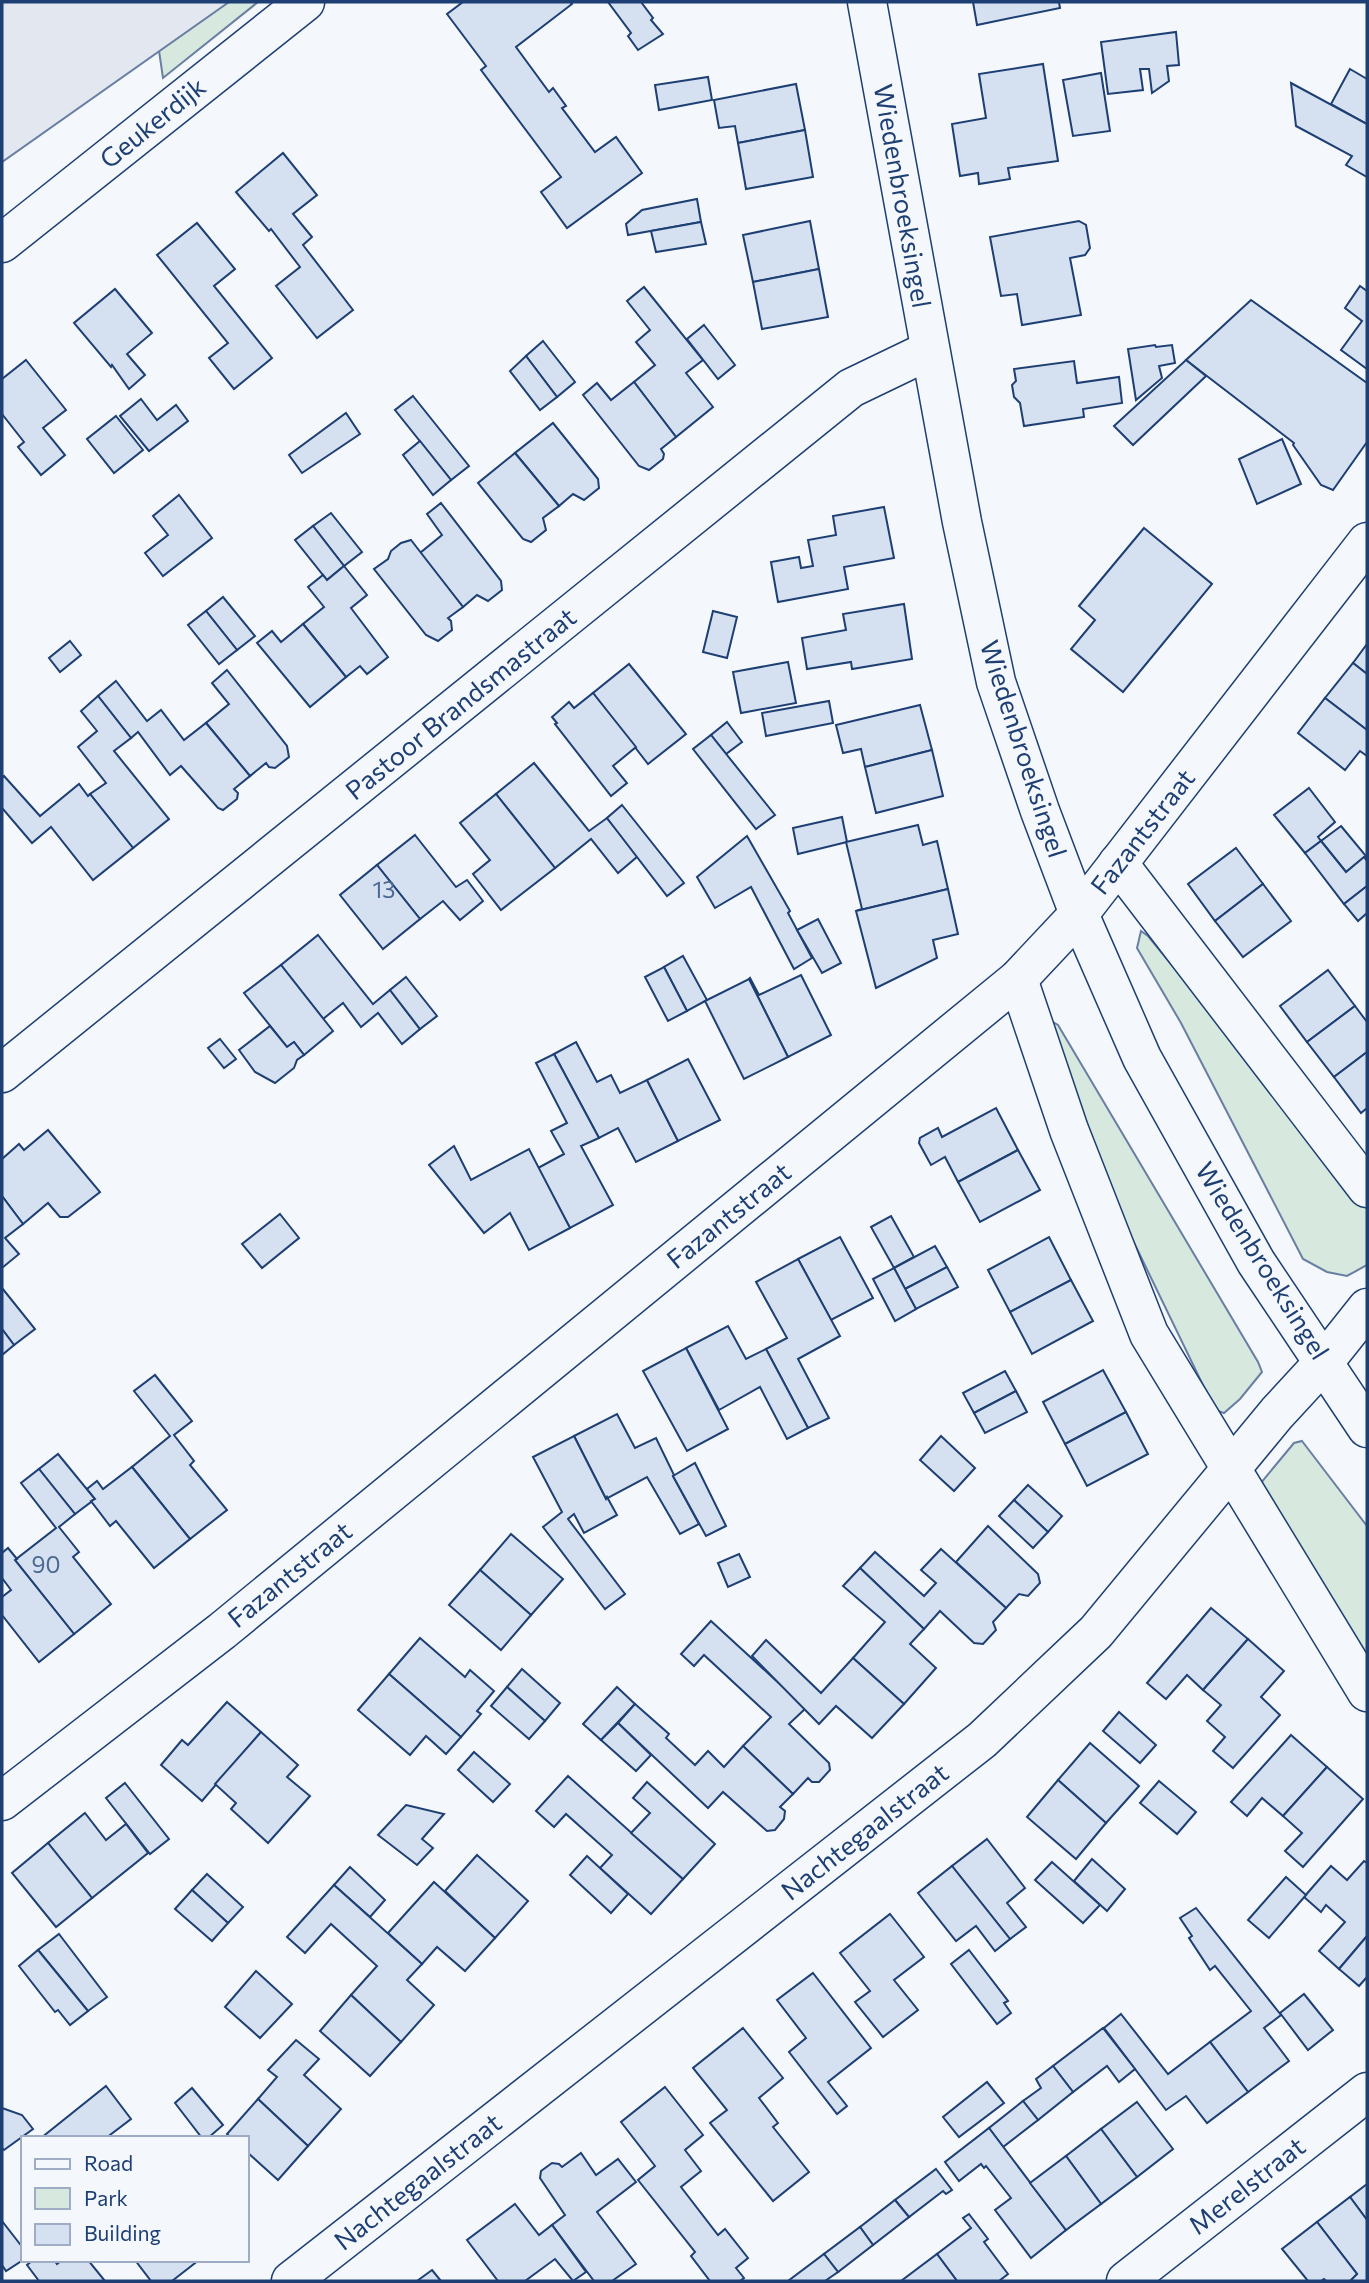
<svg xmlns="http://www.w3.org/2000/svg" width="1369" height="2283" viewBox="0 0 1369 2283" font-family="Commissioner,sans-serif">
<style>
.green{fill:#d7e8df;stroke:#687fa3;stroke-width:2}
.parking{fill:#e3e8f0;stroke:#687fa3;stroke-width:2}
.building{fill:#d5e0f0;stroke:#1d3f73;stroke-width:2}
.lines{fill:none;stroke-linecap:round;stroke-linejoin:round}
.street-casing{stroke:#1d3f73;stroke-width:41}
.secondary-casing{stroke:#1d3f73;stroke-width:41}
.street{stroke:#f4f7fb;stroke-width:38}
.secondary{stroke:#f4f7fb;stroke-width:38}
.labels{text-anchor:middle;stroke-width:5;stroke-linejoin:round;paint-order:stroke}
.number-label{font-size:23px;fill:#4b6792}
.street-label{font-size:26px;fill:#1d3f73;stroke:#f4f7fb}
</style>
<rect width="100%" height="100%" fill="#f4f7fb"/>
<g class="green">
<path d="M156,2H258L163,78L154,17Z"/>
<path d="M1141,931L1148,936L1367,1202V1265L1347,1276L1327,1272L1303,1259L1181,1023L1137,948Z"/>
<path d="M1042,1016L1058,1025L1258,1362L1262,1372L1240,1399L1224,1413L1215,1410L1079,1129Z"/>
<path d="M1302,1441L1367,1526V1679L1260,1484L1294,1443Z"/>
</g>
<path class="parking" d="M2,2H229L2,162Z"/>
<g class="building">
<path d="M463,2H570L572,4L516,47L549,92L553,88L566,106L562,108L595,152L616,137L642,173L567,228L541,192L561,177L481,70L486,66L447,14Z"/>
<path d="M608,2H641L653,18L651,20L663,34L638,50L628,36L631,33Z"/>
<path d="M973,2H1059L1060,8L977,25Z"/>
<path d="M1176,32L1179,65L1167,66L1169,81L1152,93L1149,69H1140L1143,90L1108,94L1101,42Z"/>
<path d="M1043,64L1058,161L1008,168L1010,179L979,184L978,173L960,176L952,124L986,118L979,74Z"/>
<path d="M1350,69L1367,79V124L1331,104Z"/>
<path d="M1101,73L1110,131L1073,136L1063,80Z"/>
<path d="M708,77L712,100L659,110L655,85Z"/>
<path d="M1291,83L1367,124V177L1346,165L1352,156L1296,126Z"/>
<path d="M796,84L805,130L738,143L735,126L719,128L714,100Z"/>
<path d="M805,130L813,177L746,189L738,143Z"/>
<path d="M283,153L317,195L293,214L312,237L303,245L353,310L317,338L276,286L300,267L271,229L269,231L236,192Z"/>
<path d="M697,199L701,222L628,235L626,224L642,210Z"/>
<path d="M810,221L819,269L753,282L743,235Z"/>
<path d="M1079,221L1086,225L1090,248L1085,255L1070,258L1081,315L1022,325L1017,294L1001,296L990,237Z"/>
<path d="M701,222L706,244L656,252L651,231Z"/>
<path d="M197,223L235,269L214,286L272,358L234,389L209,358L228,343L157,255Z"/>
<path d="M819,269L828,317L762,329L753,282Z"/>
<path d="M1360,286L1367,291V369L1341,350L1362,321L1345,308Z"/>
<path d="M644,287L703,360L686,373L713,407L676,437L634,382L655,365L636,342L650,330L627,301Z"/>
<path d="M115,289L152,333L127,354L145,375L129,389L112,365L111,367L74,323Z"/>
<path d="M1251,300L1367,383V442L1333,490L1321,485L1293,445L1294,443L1186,360Z"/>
<path d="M704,325L735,365L718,379L687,339Z"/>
<path d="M543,341L575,382L557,397L526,356Z"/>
<path d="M1155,345L1156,347L1172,345L1175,363L1159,366L1162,378L1136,400L1128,349Z"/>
<path d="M526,356L557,397L540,410L510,371Z"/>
<path d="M26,360L66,410L43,428L65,455L41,475L18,447L24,442L2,414V379Z"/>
<path d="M1186,360L1206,376L1133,445L1114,426Z"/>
<path d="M1074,361L1077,383L1119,377L1122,403L1083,409L1084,417L1024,426L1020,403L1014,397L1012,385L1016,381L1014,369Z"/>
<path d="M634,382L676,437L661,449L664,454L663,459L649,470L639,466L583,395L597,383L611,400Z"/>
<path d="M413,396L469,466L451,480L395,410Z"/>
<path d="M141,399L157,420L176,405L188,421L149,451L120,416Z"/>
<path d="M346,413L360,434L302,473L289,455Z"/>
<path d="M116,416L143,450L114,473L87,439Z"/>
<path d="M553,423L598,479L599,488L584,500L573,494L559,506L515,453Z"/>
<path d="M1282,439L1301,484L1257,504L1239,459Z"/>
<path d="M420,441L451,480L433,495L403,455Z"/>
<path d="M515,453L559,506L543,518L546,530L531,542L523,539L478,483Z"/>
<path d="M179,495L212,538L163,576L145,553L168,535L153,516Z"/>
<path d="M441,503L501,581L502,590L488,601L477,595L463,607L420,553L442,535L427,514Z"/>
<path d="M884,507L894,558L844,567L848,589L778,602L771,562L799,557L801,568L813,566L808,540L836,535L833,516Z"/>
<path d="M331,513L362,552L344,566L313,526Z"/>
<path d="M313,526L344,566L327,580L295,540Z"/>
<path d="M1144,528L1212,584L1123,692L1071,649L1095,620L1079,606Z"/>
<path d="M411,540L463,607L448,618L451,621L452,630L438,641L426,635L374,569L388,559L391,551L401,543Z"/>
<path d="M344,566L367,595L351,608L388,657L367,674L360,666L346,677L303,624L324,607L308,587L323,575L327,580Z"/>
<path d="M223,597L255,636L237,650L206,611Z"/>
<path d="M904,604L912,659L852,669L851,662L807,669L802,638L846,630L843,614Z"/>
<path d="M206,611L237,650L219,664L188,625Z"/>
<path d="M713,611L737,617L727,658L703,652Z"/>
<path d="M303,624L346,677L310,707L257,643L272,631L281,642Z"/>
<path d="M70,641L81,655L60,672L49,658Z"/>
<path d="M1367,644V674L1353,663Z"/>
<path d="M788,662L796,703L741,713L733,672Z"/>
<path d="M1353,663L1367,674V730L1325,698Z"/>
<path d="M629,664L686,734L648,764L593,693Z"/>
<path d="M227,670L287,746L289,757L275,768L269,767L266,763L250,776L206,723L229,704L212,683Z"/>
<path d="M116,681L147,721L161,710L184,740L206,723L250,776L234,789L238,793L237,799L223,810L218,808L181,766L170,775L138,732L131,738L98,696Z"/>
<path d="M593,693L636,747L613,766L627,783L611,796L555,724L557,723L552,717L569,702L574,708Z"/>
<path d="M98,696L131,738L114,751L169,819L133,848L90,794L106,783L78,747L97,731L81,711Z"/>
<path d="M1325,698L1367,730V756L1360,751L1345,770L1298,733Z"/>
<path d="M829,701L833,723L766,736L762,713Z"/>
<path d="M920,705L932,750L865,767L861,749L843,753L836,725Z"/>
<path d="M727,722L742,742L726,754L711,735Z"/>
<path d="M711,735L775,815L756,829L693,749Z"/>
<path d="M932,750L943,796L876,813L865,767Z"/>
<path d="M534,763L589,831L607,818L638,856L618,873L591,839L555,868L496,794Z"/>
<path d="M4,776L40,816L79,784L88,796L90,794L133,848L93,880L51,827L32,843L2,808V778Z"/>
<path d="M1309,788L1335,822L1318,837L1321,841L1305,853L1274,815Z"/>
<path d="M496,794L555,868L501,910L473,874L490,860L460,823Z"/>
<path d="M622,805L684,883L667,896L607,818Z"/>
<path d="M842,817L847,842L798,854L793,828Z"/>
<path d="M918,825L923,845L937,841L948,889L856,911L862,909L846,842Z"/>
<path d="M1341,826L1366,856L1346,872L1321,841Z"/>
<path d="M415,835L456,887L467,880L483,901L460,920L443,901L420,919L377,865Z"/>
<path d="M747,836L790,911L788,913L812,958L794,969L751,887L715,908L697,877Z"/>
<path d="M1321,841L1346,872L1364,857L1367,861V886L1344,904L1305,853Z"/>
<path d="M1236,848L1263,884L1215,921L1188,884Z"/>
<path d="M377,865L420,919L383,949L340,895Z"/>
<path d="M1263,884L1291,921L1243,957L1215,921Z"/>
<path d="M1367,886V913L1358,921L1344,904Z"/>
<path d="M948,889L958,934L933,940L937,958L876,988L856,911Z"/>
<path d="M818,919L841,963L822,973L797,930Z"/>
<path d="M318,935L373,1004L390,990L420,1029L402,1044L378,1013L361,1027L343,1003L323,1019L281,965Z"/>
<path d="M683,956L707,1000L687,1011L664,967Z"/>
<path d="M281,965L333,1031L304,1055L294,1042L287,1047L244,993Z"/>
<path d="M664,967L687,1011L668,1021L645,977Z"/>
<path d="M1328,970L1355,1006L1307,1042L1280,1006Z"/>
<path d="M801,975L831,1035L788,1057L749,979L750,978L759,995Z"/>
<path d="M406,977L437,1016L420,1029L390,990Z"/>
<path d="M749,979L788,1057L744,1079L705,1001Z"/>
<path d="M1355,1006L1367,1022V1052L1334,1077L1307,1042Z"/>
<path d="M270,1026L287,1047L294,1042L304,1055L297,1060L294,1068L275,1083L255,1072L239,1050Z"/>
<path d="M220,1039L236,1059L224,1068L208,1048Z"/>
<path d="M576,1042L597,1082L611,1075L620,1093L647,1080L678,1141L636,1162L618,1128L599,1138L554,1054Z"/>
<path d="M1367,1052V1108L1361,1113L1334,1077Z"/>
<path d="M554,1054L599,1138L581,1146L613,1205L570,1228L538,1168L564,1154L551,1131L567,1123L536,1063Z"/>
<path d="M688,1059L720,1120L678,1141L647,1080Z"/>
<path d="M996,1108L1018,1150L958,1182L945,1157L931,1165L919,1143L920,1138L938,1128L942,1137Z"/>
<path d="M48,1130L100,1192L68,1217H60L48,1203L23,1224L2,1196V1159L19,1144L24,1150Z"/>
<path d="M454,1146L471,1180L529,1149L570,1228L529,1250L510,1213L484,1233L429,1165Z"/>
<path d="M1018,1150L1040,1190L980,1222L958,1182Z"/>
<path d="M2,1196L23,1224L5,1238L19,1254L2,1268Z"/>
<path d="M280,1214L299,1238L262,1268L242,1244Z"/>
<path d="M891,1216L914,1257L894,1268L871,1227Z"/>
<path d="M840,1237L873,1298L831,1320L798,1259Z"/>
<path d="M1049,1237L1071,1280L1010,1312L988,1270Z"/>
<path d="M935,1246L947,1267L905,1289L894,1268Z"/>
<path d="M798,1259L840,1336L798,1359L829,1418L808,1428L766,1349L787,1338L756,1282Z"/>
<path d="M947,1267L958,1287L916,1309L905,1289Z"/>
<path d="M894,1268L916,1309L895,1321L873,1279Z"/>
<path d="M1071,1280L1093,1321L1032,1354L1010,1312Z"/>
<path d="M2,1288L35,1329L14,1345L2,1329Z"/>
<path d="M728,1326L746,1359L766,1349L808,1428L787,1439L760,1387L719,1410L686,1348Z"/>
<path d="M2,1329L14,1345L2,1355Z"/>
<path d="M686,1348L728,1429L687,1451L643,1371Z"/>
<path d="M1103,1370L1126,1412L1065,1444L1043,1402Z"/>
<path d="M1005,1371L1016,1391L974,1413L963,1393Z"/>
<path d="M155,1375L192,1421L174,1435L194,1461L190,1465L227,1510L190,1539L132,1467L170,1436L134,1391Z"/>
<path d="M1016,1391L1027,1412L985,1433L974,1413Z"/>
<path d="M1126,1412L1148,1454L1087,1486L1065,1444Z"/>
<path d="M617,1414L635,1448L656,1438L674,1475L673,1476L699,1524L680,1534L647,1477L606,1499L574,1436Z"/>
<path d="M574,1436L606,1499L607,1497L617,1515L584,1533L574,1514L568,1519L625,1594L605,1609L543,1527L562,1512L533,1457Z"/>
<path d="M941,1436L975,1468L954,1491L920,1460Z"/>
<path d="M58,1454L95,1499L75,1514L39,1469Z"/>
<path d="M695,1463L726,1526L706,1536L673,1476Z"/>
<path d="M132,1467L190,1539L154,1568L116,1521L110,1526L91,1501L95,1499L87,1489L97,1481L103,1489Z"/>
<path d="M39,1469L75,1514L59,1527L79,1552L73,1557L111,1604L74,1634L15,1560L56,1528L21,1483Z"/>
<path d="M1028,1485L1062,1516L1048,1532L1014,1500Z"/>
<path d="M1014,1500L1048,1532L1033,1548L999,1516Z"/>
<path d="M988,1526L1038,1574L1040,1583L1028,1596L1019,1594L1006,1608L956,1562Z"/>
<path d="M511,1534L563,1579L531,1615L480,1570Z"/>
<path d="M8,1548L17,1559L15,1560L74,1634L39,1662L2,1615V1597L11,1590L2,1578V1553Z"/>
<path d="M941,1549L1006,1608L993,1622L996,1630L983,1644L974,1643L940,1611L924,1629L860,1568L875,1552L924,1596L936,1583L921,1570Z"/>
<path d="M739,1554L750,1577L728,1587L718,1563Z"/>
<path d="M860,1568L924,1629L910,1644L936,1668L904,1704L853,1658L885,1622L843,1586Z"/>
<path d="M480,1570L531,1615L501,1650L449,1605Z"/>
<path d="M1211,1608L1248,1639L1203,1690L1187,1675L1166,1699L1147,1683Z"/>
<path d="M711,1621L806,1708L789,1724L829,1763L830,1770L819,1782H812L808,1778L793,1794L743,1746L771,1717L704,1655L694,1666L681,1654Z"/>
<path d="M420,1638L465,1677L470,1670L494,1691L477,1711L481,1714L461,1737L389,1674Z"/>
<path d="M1248,1639L1284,1671L1261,1697L1280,1715L1233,1768L1213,1751L1225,1737L1207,1721L1221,1705L1203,1690Z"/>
<path d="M766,1640L821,1693L853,1658L904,1704L872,1738L836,1706L819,1724L752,1656Z"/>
<path d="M522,1669L560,1703L545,1721L507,1687Z"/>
<path d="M389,1674L461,1737L446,1754L426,1736L410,1755L358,1710Z"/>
<path d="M507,1687L545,1721L529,1739L491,1706Z"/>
<path d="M617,1687L635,1704L601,1740L583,1724Z"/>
<path d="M227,1702L261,1732L202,1801L161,1765L182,1740L188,1745Z"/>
<path d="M635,1704L669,1734L666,1738L695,1765L708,1751L724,1767L743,1746L793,1794L780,1807L785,1811L784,1819L775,1830L767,1831L723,1792L708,1808L618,1723Z"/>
<path d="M1119,1712L1156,1745L1140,1763L1103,1731Z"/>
<path d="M618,1723L651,1755L636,1771L601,1740Z"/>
<path d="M261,1732L298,1765L287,1777L310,1796L268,1843L231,1809L236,1803L215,1784Z"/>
<path d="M1291,1735L1327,1767L1283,1816L1262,1798L1247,1816L1231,1802Z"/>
<path d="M1090,1743L1139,1786L1106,1823L1058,1780Z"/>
<path d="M474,1752L510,1784L493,1802L458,1770Z"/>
<path d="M1327,1767L1363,1799L1303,1867L1285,1851L1302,1833L1283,1816Z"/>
<path d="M568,1776L683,1879L651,1914L600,1868L612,1855L566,1814L554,1827L536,1811Z"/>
<path d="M1058,1780L1106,1823L1076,1859L1027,1817Z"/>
<path d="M1159,1781L1196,1812L1177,1834L1140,1803Z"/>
<path d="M647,1782L715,1844L683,1879L631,1833L650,1813L633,1798Z"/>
<path d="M125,1783L169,1839L150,1854L106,1798Z"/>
<path d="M406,1805L444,1814L422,1839L433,1848L417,1865L378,1835Z"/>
<path d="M85,1813L106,1840L126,1824L148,1853L92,1898L48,1843Z"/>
<path d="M987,1839L1025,1888L1007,1903L1026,1927L1010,1939L952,1866Z"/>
<path d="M48,1843L92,1898L56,1927L12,1873Z"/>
<path d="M477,1855L528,1901L495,1938L445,1891Z"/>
<path d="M587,1856L628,1894L611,1913L570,1875Z"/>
<path d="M1092,1859L1125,1889L1107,1911L1074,1881Z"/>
<path d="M1364,1861L1367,1863V1936L1339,1969L1319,1951L1345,1922L1326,1905L1321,1912L1304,1897L1331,1866L1347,1880Z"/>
<path d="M1052,1862L1100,1905L1083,1923L1035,1880Z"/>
<path d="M952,1866L1010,1939L995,1951L976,1926L956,1941L918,1893Z"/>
<path d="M350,1867L385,1900L370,1917L334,1885Z"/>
<path d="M207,1874L243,1907L228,1923L192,1890Z"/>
<path d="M1286,1877L1306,1895L1269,1938L1248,1920Z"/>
<path d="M434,1882L495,1938L465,1971L437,1947L422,1964L388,1933Z"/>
<path d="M334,1885L422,1964L407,1980L434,2005L401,2042L351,1995L377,1966L331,1924L305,1953L287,1937Z"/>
<path d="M192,1890L228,1923L212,1941L175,1909Z"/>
<path d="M1196,1908L1281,2015L1264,2028L1289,2061L1248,2092L1210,2042L1251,2011L1215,1966L1210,1970L1189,1938L1192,1936L1180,1918Z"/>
<path d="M890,1914L924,1957L894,1980L918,2010L883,2037L855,2002L870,1991L840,1953Z"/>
<path d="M59,1934L107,1997L88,2011L38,1950Z"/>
<path d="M1367,1936V1977L1359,1986L1339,1969Z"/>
<path d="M38,1950L88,2011L70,2025L58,2010L55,2012L19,1966Z"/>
<path d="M969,1950L1008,2001L1004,2003L1011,2013L997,2024L951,1964Z"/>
<path d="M256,1971L292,2004L260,2038L225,2007Z"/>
<path d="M813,1973L871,2048L828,2082L847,2106L837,2114L789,2052L806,2038L777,2000Z"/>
<path d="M1304,1994L1333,2030L1308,2050L1280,2013Z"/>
<path d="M351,1995L401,2042L370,2076L320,2031Z"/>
<path d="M1121,2014L1168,2074L1210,2042L1248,2092L1207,2123L1186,2096L1166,2110L1104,2028Z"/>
<path d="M743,2028L783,2078L759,2098L778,2123L773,2127L809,2172L773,2201L710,2123L727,2110L693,2068Z"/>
<path d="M1103,2028L1135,2069L1119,2082L1107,2066L1073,2092L1053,2066Z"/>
<path d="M296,2040L319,2059L304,2075L341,2109L308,2146L258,2099L277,2077L268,2070Z"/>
<path d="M1053,2066L1073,2092L1038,2120L1023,2101L1041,2088L1036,2079Z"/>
<path d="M987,2082L1004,2103L959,2137L943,2117Z"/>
<path d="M106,2086L131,2119L106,2138H41Z"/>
<path d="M665,2087L703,2135L685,2150L701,2171L681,2187L718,2235L725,2229L748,2258L736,2268L744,2278L740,2281H710L691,2256L695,2252L638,2180L655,2166L621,2122Z"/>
<path d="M192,2088L223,2125L208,2138H202L175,2103Z"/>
<path d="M258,2099L308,2146L278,2180L247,2152V2138H231L227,2134Z"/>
<path d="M1023,2101L1038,2120L1003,2147L989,2128Z"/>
<path d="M1137,2102L1173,2149L1137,2177L1101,2129Z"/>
<path d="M2,2108L22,2115L33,2129L4,2150L2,2148Z"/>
<path d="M989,2128L1066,2230L1031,2258L995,2210L1011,2198L986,2166L984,2168L981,2164L959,2181L945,2162Z"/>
<path d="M1101,2129L1137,2177L1101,2204L1066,2156Z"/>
<path d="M581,2153L596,2175L618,2159L636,2182L597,2212L636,2264L612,2281H594L552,2225L565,2215L540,2178L541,2171L552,2163L559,2164L562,2167Z"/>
<path d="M1066,2156L1101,2204L1066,2230L1030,2183Z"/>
<path d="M936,2169L952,2190L946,2194L943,2191L909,2217L895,2200Z"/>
<path d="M1367,2184V2220L1350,2197Z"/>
<path d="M1350,2197L1367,2220V2281H1350L1357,2274L1317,2222Z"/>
<path d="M895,2200L909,2217L873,2245L860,2227Z"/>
<path d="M515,2204L539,2235L552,2225L586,2272L573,2281L555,2259L525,2281H498L467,2240Z"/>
<path d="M969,2214L988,2239L984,2242L1008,2274L999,2281H957L937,2254L971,2228L963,2218Z"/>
<path d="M2,2221L23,2248V2260L6,2271L2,2265Z"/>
<path d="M1317,2222L1357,2274L1350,2281H1326L1324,2279L1321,2281H1308L1282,2249Z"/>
<path d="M860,2227L873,2245L838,2272L824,2254Z"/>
<path d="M824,2254L838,2272L825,2281H788Z"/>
<path d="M937,2254L957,2281H901Z"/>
<path d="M33,2260H54L57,2264L62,2260H88L105,2281H39L27,2265Z"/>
<path d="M135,2260H199L172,2281H151Z"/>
<path d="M432,2270L441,2281H417Z"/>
</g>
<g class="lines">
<g class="street-casing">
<g id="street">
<path d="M2,243L305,2"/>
<path d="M1118,863L1367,1188"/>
<path d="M1018,979L1069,1130L1149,1334L1367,1692"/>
<path d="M2,1073L851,388L930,350"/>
<path d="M2,1801L222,1631L1018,979L1079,914L1367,542"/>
<path d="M291,2281L982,1740L1096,1632L1277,1413L1324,1362L1367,1308"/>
<path d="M1126,2281L1367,2092"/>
</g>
</g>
<g class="secondary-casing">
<path id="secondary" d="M867,2L962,522L996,682L1040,811L1079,914L1142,1058L1256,1262L1367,1428"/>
</g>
<use href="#street" class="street"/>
<use href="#secondary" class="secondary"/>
</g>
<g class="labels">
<g class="number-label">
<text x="384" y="898">13</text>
<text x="46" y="1573">90</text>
</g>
<g class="street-label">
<text transform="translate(153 123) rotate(-39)" y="9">Geukerdijk</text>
<text transform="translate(902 196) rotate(80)" y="9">Wiedenbroeksingel</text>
<text transform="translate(461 704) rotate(-39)" y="9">Pastoor Brandsmastraat</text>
<text transform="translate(1023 749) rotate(72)" y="9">Wiedenbroeksingel</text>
<text transform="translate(1143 832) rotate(-52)" y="9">Fazantstraat</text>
<text transform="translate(729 1216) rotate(-39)" y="9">Fazantstraat</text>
<text transform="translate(1262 1261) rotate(58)" y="9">Wiedenbroeksingel</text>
<text transform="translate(290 1575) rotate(-39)" y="9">Fazantstraat</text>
<text transform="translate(865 1832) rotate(-38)" y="9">Nachtegaalstraat</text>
<text transform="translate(418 2182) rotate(-38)" y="9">Nachtegaalstraat</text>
<text transform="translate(1247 2186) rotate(-38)" y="9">Merelstraat</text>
</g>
</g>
<rect width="1369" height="2283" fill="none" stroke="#1d3f73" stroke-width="7"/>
<rect x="21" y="2136" width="228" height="126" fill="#f4f7fb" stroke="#9eadc5" stroke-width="2"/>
<rect x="35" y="2159" width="35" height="10" fill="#f4f7fb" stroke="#9eadc5" stroke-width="2"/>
<text x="84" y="2171" font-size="21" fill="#1d3f73">Road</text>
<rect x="35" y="2188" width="35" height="21" fill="#d7e8df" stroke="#9eadc5" stroke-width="2"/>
<text x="84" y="2206" font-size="21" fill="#1d3f73">Park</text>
<rect x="35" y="2224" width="35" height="21" fill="#d5e0f0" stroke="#9eadc5" stroke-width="2"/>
<text x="84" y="2241" font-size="21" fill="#1d3f73">Building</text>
</svg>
